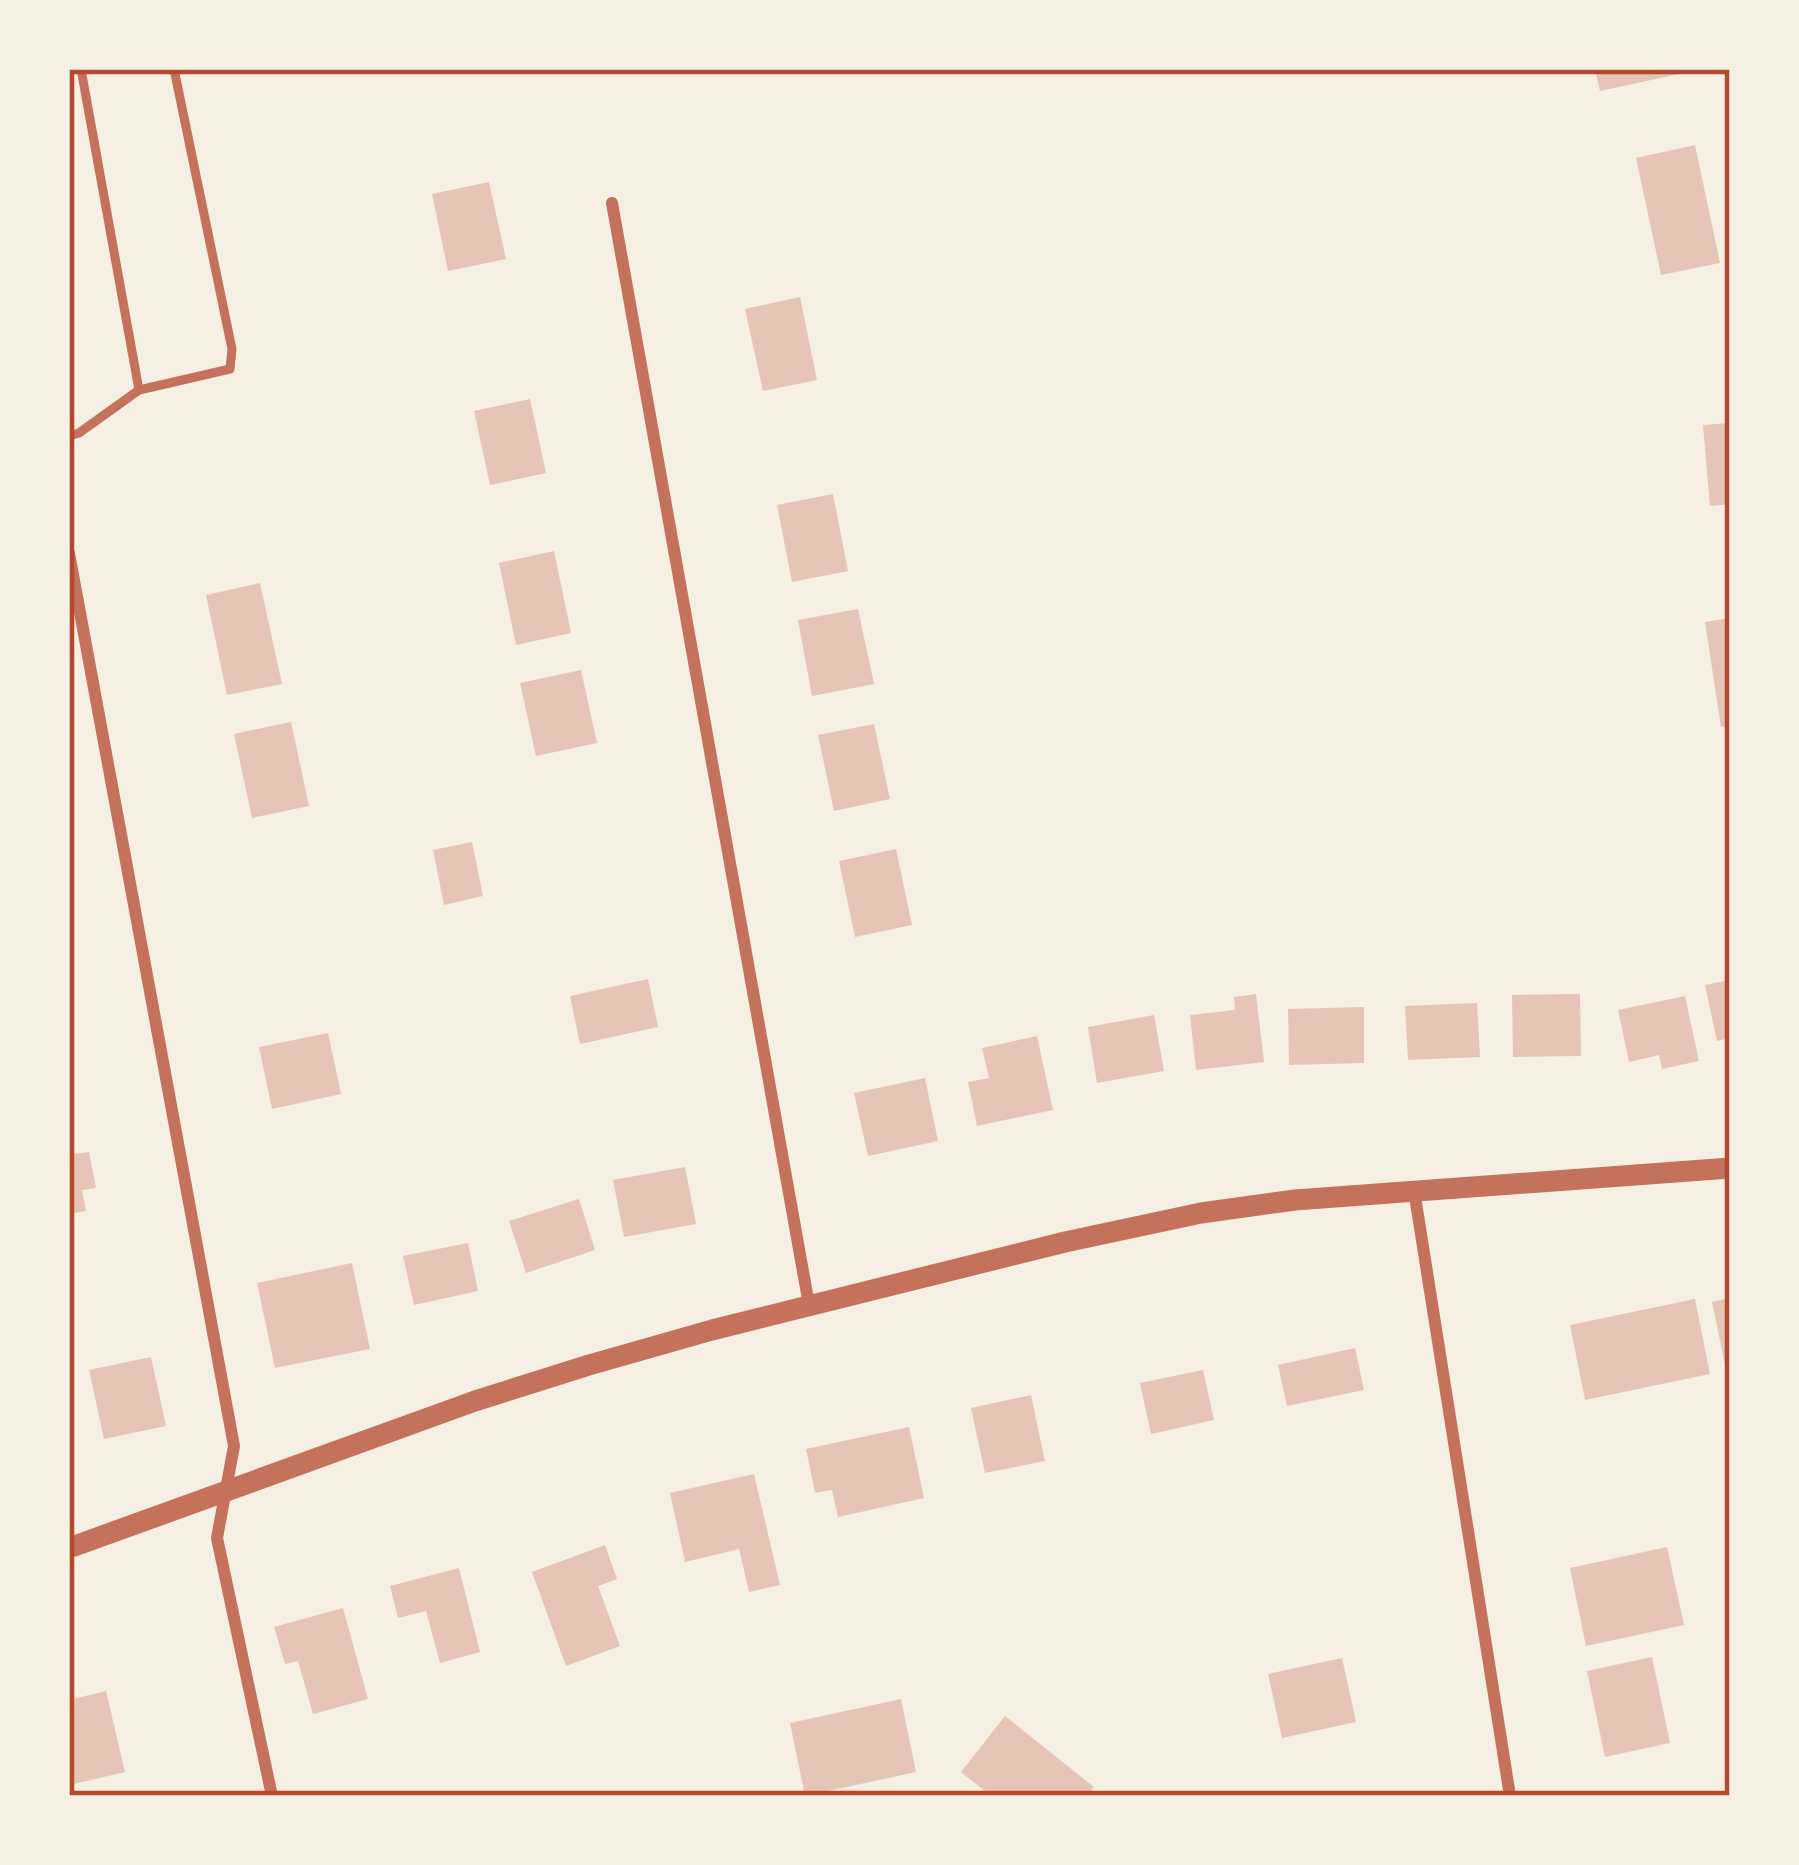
<svg xmlns="http://www.w3.org/2000/svg" width="1799" height="1865" viewBox="0 0 1799 1865" font-family="'Noto Sans',sans-serif">
<style>
.building{fill:#e6c5b7}
.lines{fill:none;stroke-linecap:round;stroke-linejoin:round}
.service{stroke:#c5725c;stroke-width:9}
.minor{stroke:#c5725c;stroke-width:12}
.tertiary{stroke:#c5725c;stroke-width:21}
.neatline{fill:none;stroke:#b5482f;stroke-width:4.5}
</style>
<rect width="100%" height="100%" fill="#f6efe4"/>
<g class="building">
<path d="M1595,69H1693V71L1600,91Z"/>
<path d="M1695,145L1720,263L1661,275L1636,158Z"/>
<path d="M489,182L506,259L448,271L432,194Z"/>
<path d="M800,297L817,380L763,391L745,309Z"/>
<path d="M530,399L546,473L490,485L474,411Z"/>
<path d="M1730,423V504L1710,506L1703,425Z"/>
<path d="M833,494L848,571L792,582L777,505Z"/>
<path d="M554,551L571,633L516,645L499,563Z"/>
<path d="M260,583L282,684L227,695L206,595Z"/>
<path d="M858,609L874,684L812,696L798,620Z"/>
<path d="M1730,618V726L1721,727L1705,622Z"/>
<path d="M581,670L597,743L536,756L520,683Z"/>
<path d="M291,722L309,806L252,818L234,734Z"/>
<path d="M874,724L890,799L834,811L818,735Z"/>
<path d="M472,842L483,896L444,905L433,850Z"/>
<path d="M896,849L912,925L855,937L839,861Z"/>
<path d="M648,979L658,1027L580,1044L570,996Z"/>
<path d="M1730,980V1038L1717,1041L1705,985Z"/>
<path d="M1256,994L1264,1062L1196,1070L1190,1015L1235,1010L1234,997Z"/>
<path d="M1580,994L1581,1056L1513,1057L1512,995Z"/>
<path d="M1685,996L1699,1061L1662,1069L1659,1055L1629,1062L1618,1010Z"/>
<path d="M1477,1003L1480,1057L1408,1060L1405,1006Z"/>
<path d="M1364,1007V1063L1289,1065L1288,1009Z"/>
<path d="M1154,1015L1164,1071L1097,1083L1088,1027Z"/>
<path d="M328,1033L341,1094L272,1109L259,1047Z"/>
<path d="M1037,1036L1053,1110L977,1126L968,1082L989,1078L982,1048Z"/>
<path d="M925,1078L938,1141L868,1156L854,1093Z"/>
<path d="M69,1137L74,1154L89,1152L96,1188L82,1190L86,1211L69,1214Z"/>
<path d="M685,1167L696,1224L624,1237L613,1180Z"/>
<path d="M579,1199L595,1250L526,1273L509,1221Z"/>
<path d="M468,1243L478,1291L414,1305L403,1256Z"/>
<path d="M352,1263L370,1349L275,1368L257,1283Z"/>
<path d="M1730,1298V1379H1728L1712,1302Z"/>
<path d="M1695,1299L1710,1374L1585,1400L1570,1325Z"/>
<path d="M1355,1348L1364,1390L1287,1406L1278,1365Z"/>
<path d="M151,1357L166,1426L104,1439L89,1370Z"/>
<path d="M1203,1370L1214,1420L1151,1434L1140,1383Z"/>
<path d="M1031,1395L1045,1461L985,1473L971,1408Z"/>
<path d="M909,1427L924,1498L838,1517L832,1490L815,1493L806,1449Z"/>
<path d="M754,1474L780,1585L749,1592L739,1549L685,1562L670,1493Z"/>
<path d="M605,1545L617,1579L598,1586L620,1646L566,1666L532,1572Z"/>
<path d="M1667,1547L1684,1625L1586,1646L1570,1568Z"/>
<path d="M459,1568L480,1652L440,1663L426,1611L398,1618L390,1586Z"/>
<path d="M343,1608L368,1699L313,1714L298,1661L285,1664L274,1627Z"/>
<path d="M1652,1657L1670,1743L1605,1757L1587,1671Z"/>
<path d="M1342,1658L1356,1722L1282,1738L1268,1674Z"/>
<path d="M106,1691L125,1772L74,1784L69,1762V1700Z"/>
<path d="M901,1699L916,1772L805,1796L790,1723Z"/>
<path d="M1005,1716L1094,1787L1086,1796H991L961,1772Z"/>
</g>
<g class="lines">
<g class="service">
<path d="M81,69L139,390"/>
<path d="M69,436L79,433L139,390L230,369L232,349L174,69"/>
</g>
<g class="minor">
<path d="M612,203L809,1305"/>
<path d="M69,553L234,1446L217,1538L272,1796"/>
<path d="M1414,1190L1510,1796"/>
</g>
<path class="tertiary" d="M69,1548L475,1401L589,1365L712,1330L1065,1242L1201,1213L1295,1200L1730,1168"/>
</g>
<rect width="1799" height="1865" fill="none" stroke="#f6efe4" stroke-width="144"/>
<rect x="72" y="72" width="1655" height="1721" class="neatline"/>
</svg>
